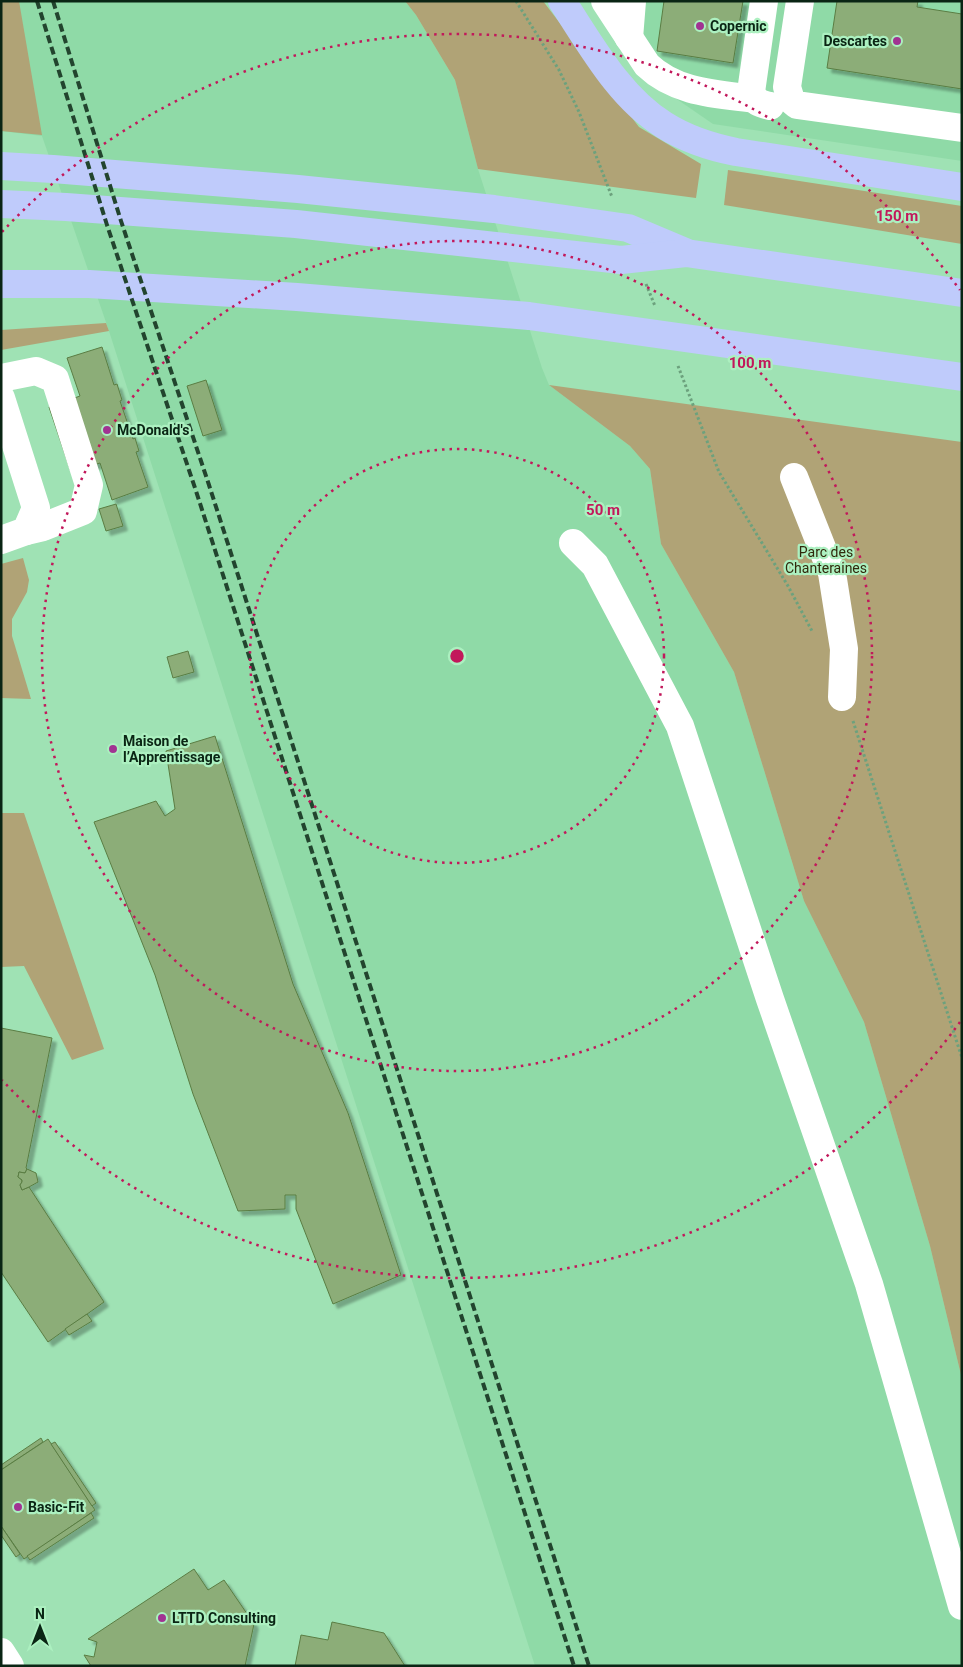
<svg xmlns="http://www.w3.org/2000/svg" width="963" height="1667" viewBox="0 0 963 1667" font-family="Roboto,sans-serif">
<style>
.built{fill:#8fdaa7}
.green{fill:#b0a376}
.building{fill:#8cad78;stroke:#5a7d43;filter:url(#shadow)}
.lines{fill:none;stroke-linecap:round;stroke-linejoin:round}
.path{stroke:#6ca17d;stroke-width:3;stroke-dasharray:2.5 2.5;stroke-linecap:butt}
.minor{stroke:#fff;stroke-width:28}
.highway{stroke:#bfcbfb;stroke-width:28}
.rail{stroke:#22442e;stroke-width:4;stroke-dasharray:8 4;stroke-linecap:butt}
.ring{fill:none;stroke:#c2185b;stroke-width:2.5;stroke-dasharray:2.5 5}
.poi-dot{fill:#a13392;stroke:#acf0c0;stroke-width:2}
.labels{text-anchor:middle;stroke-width:4.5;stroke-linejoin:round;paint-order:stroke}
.poi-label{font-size:14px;font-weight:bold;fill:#0a2514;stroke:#acf0c0;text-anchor:start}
.park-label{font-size:14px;fill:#31290c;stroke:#acf0c0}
.centre{fill:#c2185b;stroke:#acf0c0;stroke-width:2.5}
.ring-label{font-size:15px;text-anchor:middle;font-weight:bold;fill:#c2185b;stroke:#acf0c0;stroke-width:4.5;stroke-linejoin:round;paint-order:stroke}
</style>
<defs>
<filter id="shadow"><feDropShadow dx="4.5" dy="4.5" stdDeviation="1" flood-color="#0004"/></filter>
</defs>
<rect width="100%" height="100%" fill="#9fe2b4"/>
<g class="built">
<path d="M1,1H405L416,15L455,80L478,169L542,368L549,385L630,446L650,469L661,544L734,672L804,901L864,1022L930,1246L962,1379V1666H535L109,331L42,136L1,131Z"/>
<path d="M589,1H962V161L713,124L636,71Z"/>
</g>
<g class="green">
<path d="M1,1H19L42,135L1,131Z"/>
<path d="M405,1H543L639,127L701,164L696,198L478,169L455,80L416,15Z"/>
<path d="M728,170L962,206V244L724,205Z"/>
<path d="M106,323L109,331L1,350V330Z"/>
<path d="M549,385L962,442V1379L930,1246L864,1022L804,901L734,672L661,544L650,469L630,446Z"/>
<path d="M23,558L29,580L27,592L12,619V636L31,699L1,698V564Z"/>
<path d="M1,813H24L104,1049L72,1060L24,966L1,967Z"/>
</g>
<g class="building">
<path d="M664,1H743L733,63L657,51Z"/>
<path d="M837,1H918L917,7L962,14V89L827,68Z"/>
<path d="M102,347L114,385L117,384L122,400L120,401L133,439L135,438L139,451L136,452L148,487L112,500L100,463L71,472L49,407L80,396L67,358Z"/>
<path d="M206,380L222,430L203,436L187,386Z"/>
<path d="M116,504L123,526L106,531L99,509Z"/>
<path d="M188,651L194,672L173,678L167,657Z"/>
<path d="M215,736L293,984L348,1113L401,1275L333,1304L296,1209V1195H285V1209L238,1211L193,1094L155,975L94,822L156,801L165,816L175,809L166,751Z"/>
<path d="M1,1028L52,1038L26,1168L27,1169L25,1173L19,1172L18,1177L22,1180V1182L20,1185L22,1190L29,1187L104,1302L48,1342L1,1272Z"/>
<path d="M27,1169L36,1173L38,1182L29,1187L22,1190L20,1185L22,1182V1180L18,1177L19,1172L25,1173Z"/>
<path d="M87,1314L92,1321L69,1335L65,1329Z"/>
<path d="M41,1438L43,1442L1,1470V1465Z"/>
<path d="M48,1439L95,1510L24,1559L1,1526V1470Z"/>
<path d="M55,1442L96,1503L92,1506L51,1444Z"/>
<path d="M91,1513L94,1518L30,1560L27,1556Z"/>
<path d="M1,1526L20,1554L16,1557L1,1535Z"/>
<path d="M194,1569L208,1590L224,1580L254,1624L245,1666H91L84,1655L94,1657L97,1642L88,1639Z"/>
<path d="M332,1622L384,1633L405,1666H295L301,1635L328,1640Z"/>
</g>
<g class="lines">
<g class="path">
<path d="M516,1L559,70L579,112L612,197"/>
<path d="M646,284L655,306"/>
<path d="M678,366L719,472L788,586L812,631"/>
<path d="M853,721L962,1058"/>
</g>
<g class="minor">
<path d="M605,1L647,65C676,93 717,94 755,99"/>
<path d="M764,1L751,92C753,102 761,104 770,106"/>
<path d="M800,1L787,87L791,100L797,105L962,128"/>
<path d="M629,38L632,1"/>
<path d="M1,378L36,371L55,379L89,485L83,511L43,527L26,531"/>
<path d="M1,398L36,508L26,531L1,540"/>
<path d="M794,477L832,573L844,649L842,697"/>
<path d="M573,543L595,565L680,726L770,999L869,1284L962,1606"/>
<path d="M1,1652L10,1666"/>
</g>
<g class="highway">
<path d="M562,1C591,45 619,97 664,125C686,139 711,147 736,152L962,187"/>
<path d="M1,166L53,169L298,189L494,209L628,228L685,252"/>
<path d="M1,204L66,207L296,224L621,260L686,253L962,293"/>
<path d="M1,284H89L297,297L529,316L962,377"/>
</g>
<g class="rail">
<path d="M37,1L107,225L196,491L574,1666"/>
<path d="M53,1L121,221L209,485L589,1666"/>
</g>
</g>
<g class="ring">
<circle cx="457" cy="656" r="207"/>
<circle cx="457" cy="656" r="415"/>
<path d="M960 1022A622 622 0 0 1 2 1080M2 232A622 622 0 0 1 960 290"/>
</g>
<g class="poi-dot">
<circle cx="700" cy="26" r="5"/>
<circle cx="897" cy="41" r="5"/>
<circle cx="107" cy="430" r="5"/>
<circle cx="113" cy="749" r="5"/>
<circle cx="18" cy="1507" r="5"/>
<circle cx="162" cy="1618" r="5"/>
</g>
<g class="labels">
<g class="poi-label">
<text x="710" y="31">Copernic</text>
<text x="887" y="46" text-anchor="end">Descartes</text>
<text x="117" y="435">McDonald's</text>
<text x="123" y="746">Maison de<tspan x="123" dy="16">l’Apprentissage</tspan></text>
<text x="28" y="1512">Basic-Fit</text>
<text x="172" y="1623">LTTD Consulting</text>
</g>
<g class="park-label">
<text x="826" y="557">Parc des<tspan x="826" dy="16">Chanteraines</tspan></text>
</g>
</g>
<circle cx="457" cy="656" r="8" class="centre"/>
<g class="ring-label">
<text x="897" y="221">150 m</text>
<text x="750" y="368">100 m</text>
<text x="603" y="515">50 m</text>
</g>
<rect width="963" height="1667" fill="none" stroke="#0a2514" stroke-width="5"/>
<g transform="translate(40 1627)" stroke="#acf0c0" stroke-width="4" paint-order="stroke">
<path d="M0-4L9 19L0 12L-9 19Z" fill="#0a2514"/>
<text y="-8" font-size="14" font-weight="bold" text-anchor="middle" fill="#0a2514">N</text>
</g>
</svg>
